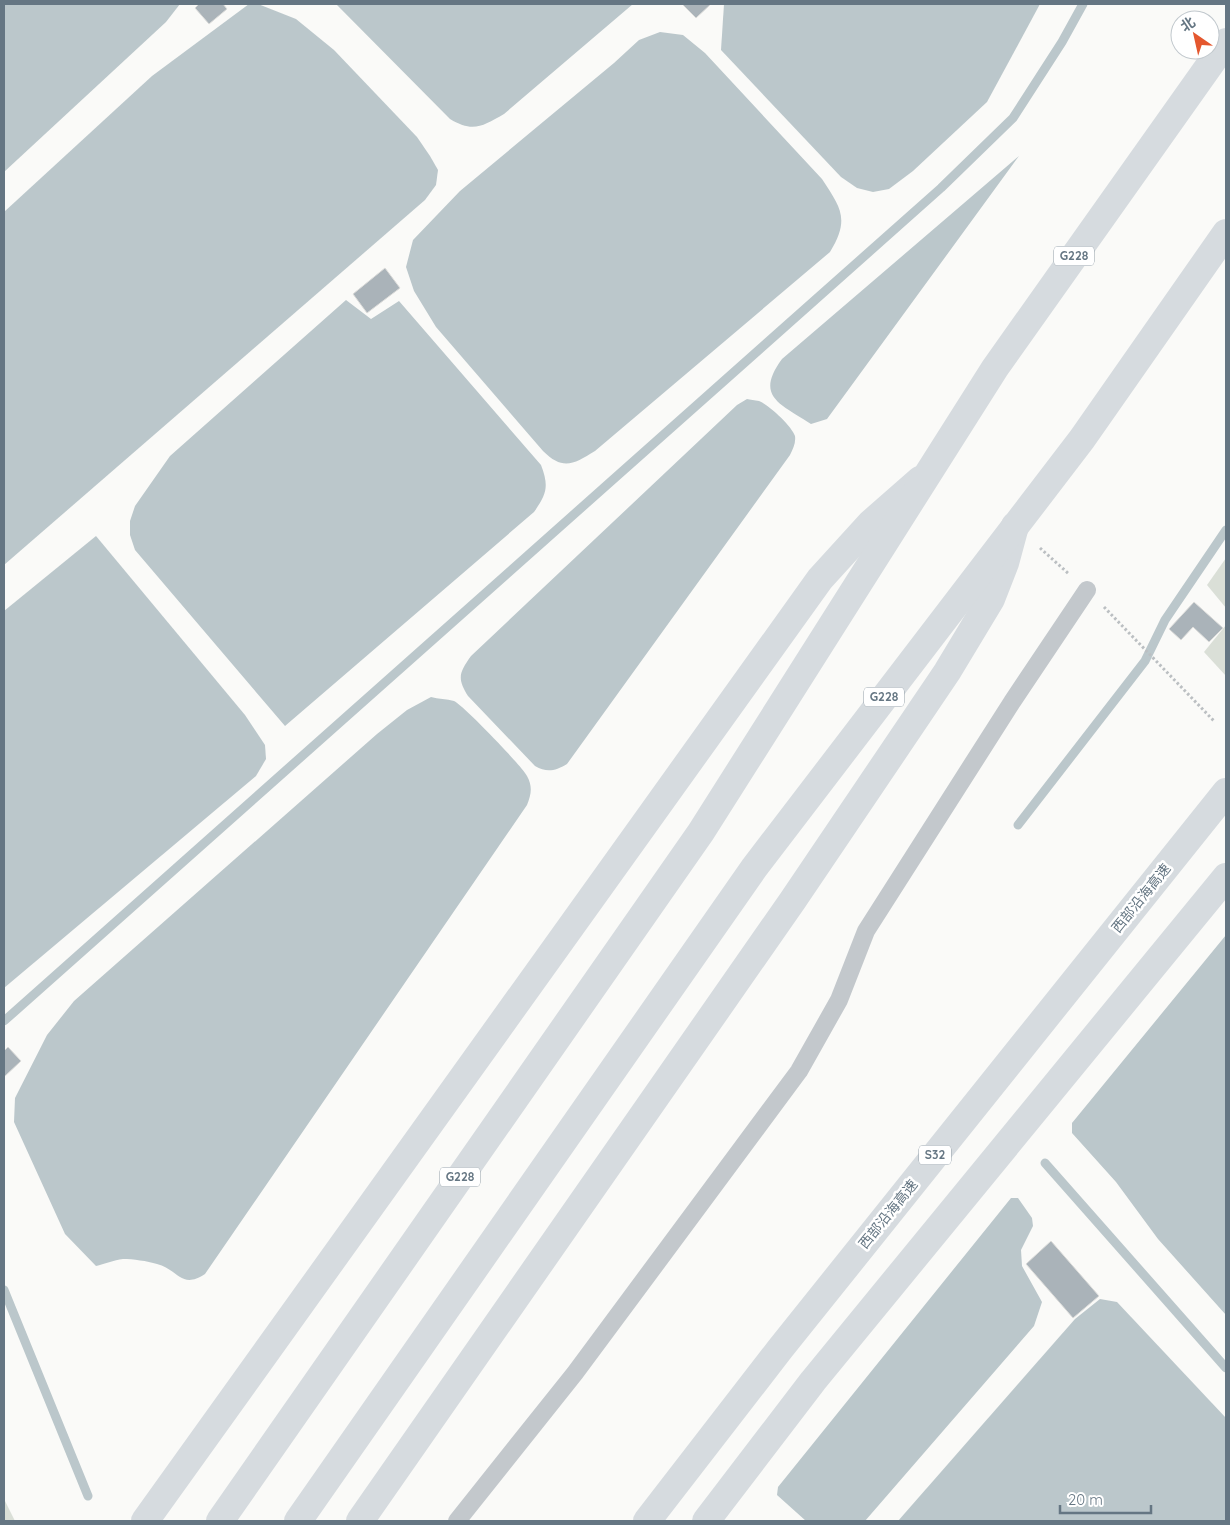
<svg xmlns="http://www.w3.org/2000/svg" width="1230" height="1525" viewBox="0 0 1230 1525" font-family="Quicksand,'Noto Sans SC',sans-serif">
<style>
.green{fill:#dadfd7}
.water{fill:#bbc7cb}
.lines{fill:none;stroke-linecap:round;stroke-linejoin:round}
.stream{stroke:#bbc7cb;stroke-width:9}
.building{fill:#aab3b9;stroke:#dcdcda}
.path{stroke:#bbbfc2;stroke-width:3;stroke-dasharray:2.5 2.5;stroke-linecap:butt}
.lane{stroke:#c3c8cc;stroke-width:18}
.primary{stroke:#d6dbdf;stroke-width:28}
.highway{stroke:#d6dbdf;stroke-width:28}
.labels{text-anchor:middle;stroke-width:5;stroke-linejoin:round;paint-order:stroke}
.shield{fill:#fff;stroke:#939fa8;stroke-width:1}
.shield-label{font-size:12px;font-weight:bold;fill:#657683}
.street-label{font-size:14px;fill:#657683;stroke:#fff}
</style>
<rect width="100%" height="100%" fill="#fafaf8"/>
<g class="green">
<path d="M1226,558V608L1207,585Z"/>
<path d="M1226,625V676L1204,652Z"/>
<path d="M4,1499L15,1521H4Z"/>
</g>
<g class="water">
<path d="M4,4H180L166,22L4,172Z"/>
<path d="M249,4H258L296,19L334,50L417,137L430,156L438,170L436,185L425,200L4,565V212L152,76Z"/>
<path d="M336,4H633L504,114C483,126 473,133 450,119Z"/>
<path d="M724,4H1040L987,102L913,171L889,189L873,192L857,188L841,177L721,50Z"/>
<path d="M660,32L683,35L705,53L822,179C841,208 850,219 830,252L595,451C574,464 563,471 543,451L436,327L414,291L406,267L413,240L460,191L614,63L639,40Z"/>
<path d="M1019,156L827,419L811,424C781,404 754,397 782,359Z"/>
<path d="M346,300L371,319L399,301L541,465C549,486 547,494 534,512L285,726L135,550L130,535V521L135,506L170,456Z"/>
<path d="M747,399C750,400 755,400 759,401C768,404 792,426 795,436C796,443 793,449 790,455L567,764C555,771 547,773 535,766L468,696C457,678 459,673 471,656L737,405Z"/>
<path d="M96,536L245,715L265,745L266,759L256,776L4,988V611Z"/>
<path d="M431,697C438,699 447,699 454,701C463,705 522,766 527,776C533,787 531,795 527,805L205,1274C181,1290 178,1269 157,1264C147,1261 133,1259 123,1259C114,1260 104,1264 96,1266L65,1234L14,1122L15,1098L47,1035L74,1001L377,734L407,710Z"/>
<path d="M1226,935V1315L1158,1239L1116,1182L1072,1133V1123Z"/>
<path d="M1011,1198H1018L1032,1218L1033,1226L1021,1250L1022,1266L1042,1302L1034,1326L865,1521H806L777,1495L778,1487Z"/>
<path d="M1100,1299L1117,1302L1226,1418V1521H898L1075,1319Z"/>
</g>
<g class="lines">
<g class="stream">
<path d="M1018,825L1145,661L1165,620L1226,530"/>
<path d="M4,1021L941,188L1013,118L1062,42L1083,4"/>
<path d="M1045,1163L1226,1368"/>
<path d="M4,1290L88,1496"/>
</g>
</g>
<g class="building">
<path d="M199,4H223L227,9L209,24L195,8Z"/>
<path d="M682,4H711L696,18Z"/>
<path d="M385,268L400,288L367,313L353,294Z"/>
<path d="M1194,602L1223,628L1209,642L1193,627L1181,640L1169,629Z"/>
<path d="M8,1047L21,1061L4,1077V1051Z"/>
<path d="M1051,1241L1099,1296L1073,1318L1026,1264Z"/>
</g>
<g class="lines">
<g class="path">
<path d="M1040,548L1069,574"/>
<path d="M1104,607L1214,721"/>
</g>
<path class="lane" d="M457,1521L575,1373L799,1071L839,1000L866,931L1012,702L1087,590"/>
<g class="primary">
<path d="M145,1521L820,579L871,523L920,480"/>
<path d="M360,1521L793,900L947,672L991,599L1005,563L1015,526"/>
</g>
<g class="highway">
<path d="M220,1521L701,832L995,368L1226,42"/>
<path d="M298,1521L754,868L1082,439L1226,233"/>
<path d="M647,1521L780,1349L1226,792"/>
<path d="M706,1521L813,1381L1226,877"/>
</g>
</g>
<g class="labels">
<g class="shield">
<rect x="1054" y="246.5" width="40" height="19" rx="4"/>
<rect x="864" y="687.5" width="40" height="19" rx="4"/>
<rect x="919" y="1145.5" width="32" height="19" rx="4"/>
<rect x="440" y="1167.5" width="40" height="19" rx="4"/>
</g>
<g class="shield-label">
<text x="1074" y="260">G228</text>
<text x="884" y="701">G228</text>
<text x="935" y="1159">S32</text>
<text x="460" y="1181">G228</text>
</g>
<g class="street-label">
<text transform="translate(1141 898) rotate(-51)" y="5">西部沿海高速</text>
<text transform="translate(888 1214) rotate(-51)" y="5">西部沿海高速</text>
</g>
</g>
<rect width="1230" height="1525" fill="none" stroke="#657683" stroke-width="10"/>
<g transform="translate(1195 35) rotate(326)"><circle r="24" fill="#ffffff" stroke="#c1c8cd"/>
<path d="M0-4L9 19L0 12L-9 19Z" fill="#e4572e"/>
<text y="-8" font-size="14" font-weight="bold" text-anchor="middle" fill="#657683">北</text>
</g>
<path d="M1060 1505v8h91v-8" fill="none" stroke="#657683" stroke-width="2.5"/>
<text x="1068" y="1505" font-size="15" fill="#657683" stroke="#ffffff" stroke-width="4" paint-order="stroke">20 m</text>
</svg>
